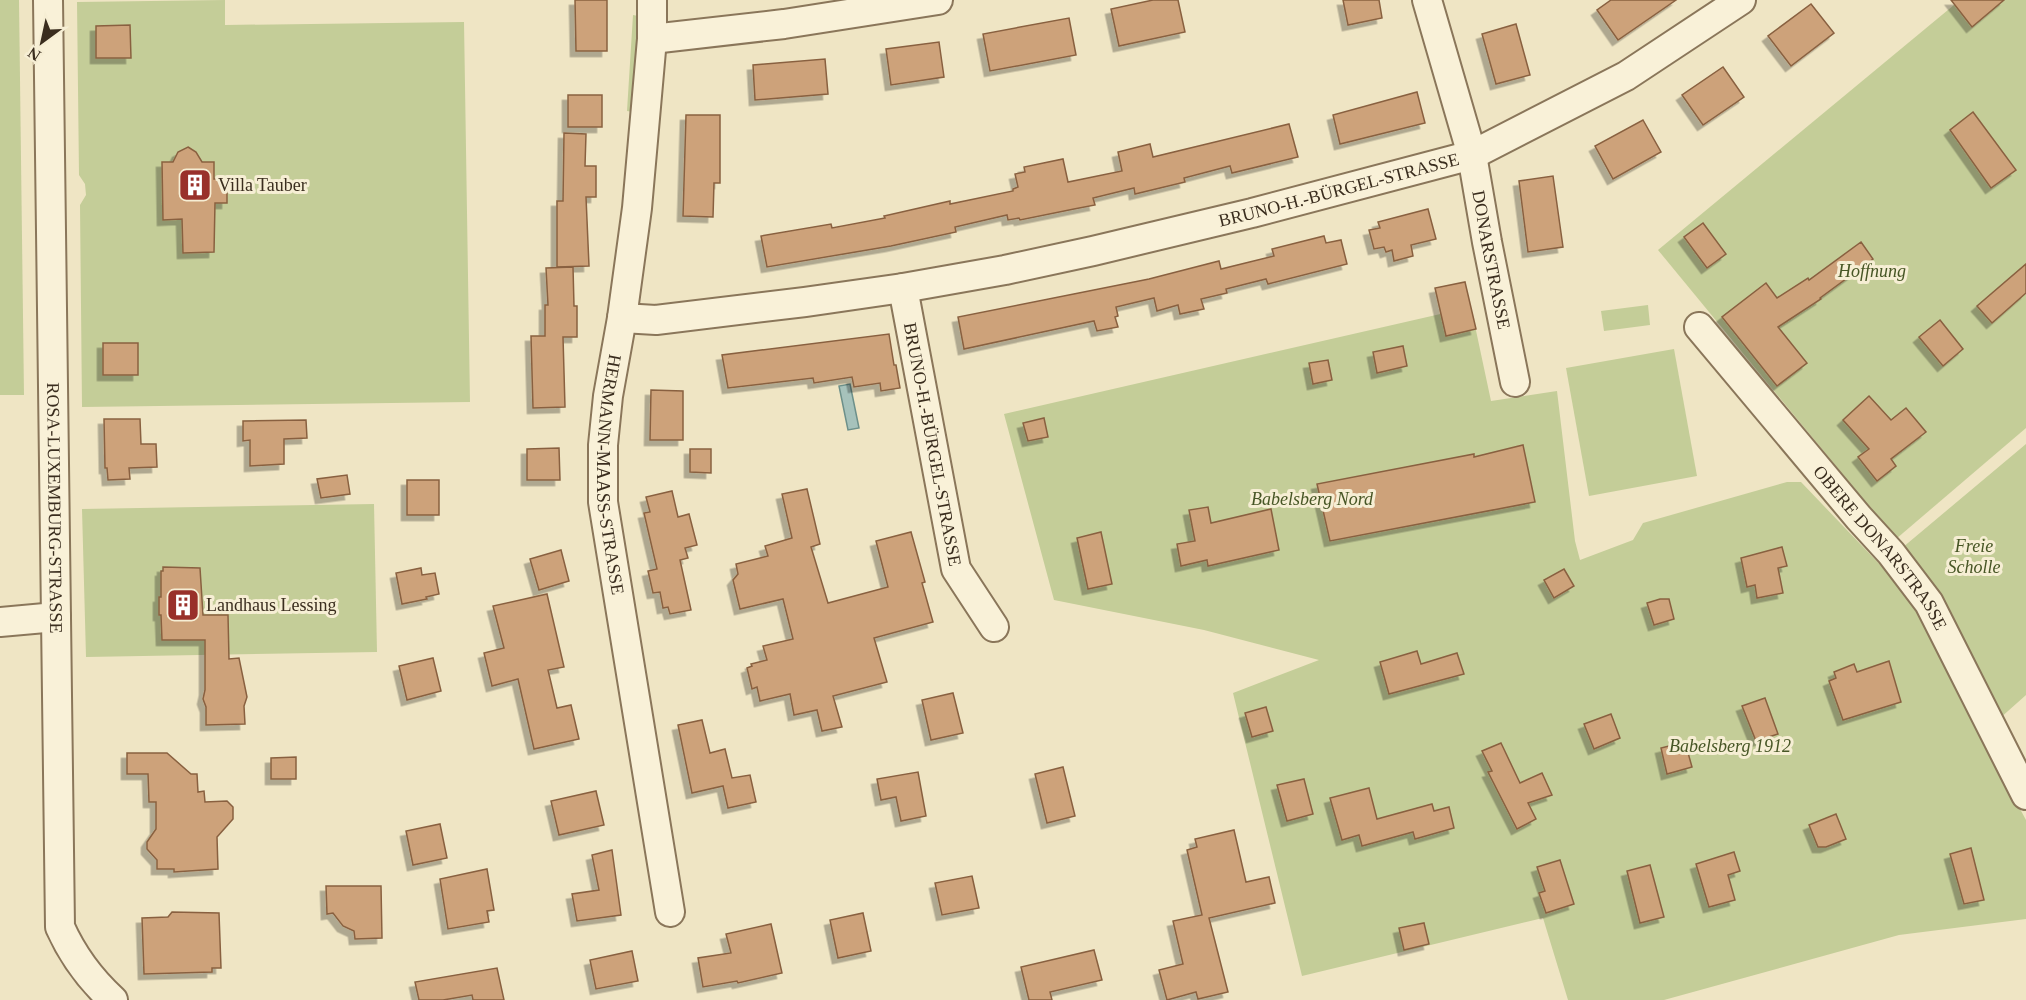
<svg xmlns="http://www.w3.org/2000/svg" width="2026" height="1000" viewBox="0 0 2026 1000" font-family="Georgia,serif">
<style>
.green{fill:#c4cd98}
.water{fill:#a6c2bb;stroke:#6d908a;stroke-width:1.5}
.building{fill:#cda27a;stroke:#896140;stroke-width:1.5;filter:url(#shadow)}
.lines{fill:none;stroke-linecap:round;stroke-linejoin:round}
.street-casing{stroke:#8a765a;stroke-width:32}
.street{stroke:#f9f1d8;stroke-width:28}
.labels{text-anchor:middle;stroke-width:6;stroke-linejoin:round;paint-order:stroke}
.poi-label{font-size:18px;fill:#3a2d1e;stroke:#f6eed4;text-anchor:start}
.street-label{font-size:18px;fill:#3a2d1e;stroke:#f6eed4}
.park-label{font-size:18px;font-style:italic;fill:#475625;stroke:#f6eed4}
</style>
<defs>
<filter id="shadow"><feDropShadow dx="-5.5" dy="5.5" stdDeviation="0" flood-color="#0004"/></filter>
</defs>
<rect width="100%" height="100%" fill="#efe5c4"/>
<g class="green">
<path d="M0,0H19L24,395H0Z"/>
<path d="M225,0V25L464,22L470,402L82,407L80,205L86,195L85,184L79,175L77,2Z"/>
<path d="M1960,0H2026V428L1896,539L1658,250Z"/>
<path d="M633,15L638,16L633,112L627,111Z"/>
<path d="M1648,305L1650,325L1604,331L1601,311Z"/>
<path d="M1471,307L1491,401L1557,391L1575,541L1580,560L1633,540L1643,523L1787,482H1801L1909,595L1981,737L2026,820V919L1899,935L1664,1000H1568L1543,918L1302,976L1233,693L1319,660L1204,630L1054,600L1004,414Z"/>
<path d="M1674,349L1697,476L1589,496L1566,368Z"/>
<path d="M2026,444V695L1999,719L1952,614L1902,548Z"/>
<path d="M374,504L377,652L86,657L82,509Z"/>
</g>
<path class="water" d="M850,384L859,428L848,430L839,386Z"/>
<g class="building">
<path d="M575,0H607V51H576Z"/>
<path d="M1153,0H1178L1185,32L1119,46L1111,9Z"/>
<path d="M1343,0H1379L1382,18L1348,25Z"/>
<path d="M1611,0H1676L1618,40L1597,10Z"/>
<path d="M1951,0H2004L1972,27Z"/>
<path d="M1811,4L1834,33L1791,66L1768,36Z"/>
<path d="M1069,18L1076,55L990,71L983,34Z"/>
<path d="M1516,24L1530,75L1496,84L1482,34Z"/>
<path d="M130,25L131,58H96V26Z"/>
<path d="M939,42L944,77L891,85L886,49Z"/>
<path d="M825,59L828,94L755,100L753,65Z"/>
<path d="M1723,67L1744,97L1703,125L1682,95Z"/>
<path d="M1417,92L1425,123L1340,144L1333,115Z"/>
<rect x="568" y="95" width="34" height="32"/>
<path d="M1973,112L2016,170L1991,188L1950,130Z"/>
<path d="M686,115H720V183H714L713,217L683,216Z"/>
<path d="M1643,120L1661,152L1613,179L1595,146Z"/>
<path d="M1289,124L1298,157L1232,173L1230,166L1184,178L1185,182L1135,194L1134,188L1093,198L1095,205L1074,209L1020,220L1019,218L1008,220L1007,215L955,227L956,232L891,246L767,267L761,236L831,224L832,228L885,218L884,216L950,201V204L1013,191V189L1018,187L1015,174L1025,172L1024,167L1063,159L1068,182L1122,171L1118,152L1150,144L1153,157Z"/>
<path d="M564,133L586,134L585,166H596V197H586L589,266L557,267V201H563Z"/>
<path d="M188,147L196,152L202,162H214V179H227V203H215L214,252L183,253L182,219L163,220L162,162H173L178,152Z"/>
<path d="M1553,176L1563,247L1528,252L1519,181Z"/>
<path d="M1428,209L1436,239L1411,245L1413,256L1394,261L1392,250L1386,252L1384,247L1374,249L1369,230L1380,228L1378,222Z"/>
<path d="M1703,223L1726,254L1707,268L1684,237Z"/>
<path d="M1324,236L1326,243L1341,240L1347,264L1268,284L1266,279L1226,289L1227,293L1201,299L1204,309L1180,314L1178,305L1157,311L1154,298L1116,307L1118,316L1115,317L1118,327L1097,331L1094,321L964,349L958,317L1149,279L1219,261L1221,269L1274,256L1272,249Z"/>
<path d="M1861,242L1873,259L1820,298L1821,299L1778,327L1807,363L1777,386L1722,317L1766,283L1777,298L1808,278L1809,280Z"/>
<path d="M2026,264V293L1992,323L1977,306Z"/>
<path d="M573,267L574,306H577V337H563L565,407L533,408L531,336H545V305H548L546,268Z"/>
<path d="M1465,282L1476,329L1446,336L1435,288Z"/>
<path d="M1940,320L1963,349L1943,366L1919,337Z"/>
<path d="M889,334L894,365H896L900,388L881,391L880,383L854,387L852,377L814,383L813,378L728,388L722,355Z"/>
<rect x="103" y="343" width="35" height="32"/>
<path d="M1403,346L1407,366L1377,373L1373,352Z"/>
<path d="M1328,360L1332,380L1313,384L1309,363Z"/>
<path d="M651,390L683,391V440H650Z"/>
<path d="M1869,396L1891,420L1906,408L1926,432L1891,459L1896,466L1877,481L1858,457L1869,449L1843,420Z"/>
<path d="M1044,418L1048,437L1028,441L1023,423Z"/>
<path d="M104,419H140L141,444H156L157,467L129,468L130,479L108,480L107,468H105Z"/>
<path d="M306,420L307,438L284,439V464L250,466V440L243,441V421Z"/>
<path d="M1523,445L1535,502L1330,541L1317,484L1474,454V457Z"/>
<path d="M559,448L560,480H527V449Z"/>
<path d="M690,449H711V473L690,472Z"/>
<path d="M347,475L350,494L321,498L317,479Z"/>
<rect x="407" y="480" width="32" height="35"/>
<path d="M807,489L820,544L811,547L828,603L888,587L876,541L911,532L925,582L922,583L933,622L874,638L887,682L833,696L842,727L822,731L817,710L794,715L790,694L760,701L757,687L752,689L747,668L752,666L751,664L767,660L763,646L793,639L783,599L740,609L733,580L738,574L736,564L768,556L765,546L792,538L782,494Z"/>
<path d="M672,491L678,517L689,514L697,545L685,548L688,558L680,560L691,610L670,614L668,607L663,608L660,592L653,593L648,571L657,569L644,513L650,512L646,497Z"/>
<path d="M1208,507L1211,523L1271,509L1279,550L1208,566L1207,560L1181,566L1177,544L1195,541L1189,510Z"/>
<path d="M1101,532L1112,584L1088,589L1077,538Z"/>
<path d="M1782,547L1787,566L1778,568L1783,593L1757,598L1755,585L1747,587L1741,558Z"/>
<path d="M561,550L569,581L539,590L530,559Z"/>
<path d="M163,567L200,568L203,615H228L229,659L239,658L247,697L244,706L245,724L206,725V707L203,699L205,690V640H162L161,615H159V597H161V571H163Z"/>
<path d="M421,568L422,575L435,573L439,594L426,597L427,599L402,604L396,573Z"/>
<path d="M1564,569L1574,586L1554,598L1544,580Z"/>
<path d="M547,594L564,667L548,670L557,708L571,705L579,739L534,749L518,679L492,686L484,653L504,648L493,606Z"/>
<path d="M1660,599H1669L1674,619L1654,625L1647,603Z"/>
<path d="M1417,651L1421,664L1457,653L1464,674L1389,694L1380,662Z"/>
<path d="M433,658L441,691L407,700L399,666Z"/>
<path d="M1889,661L1901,702L1843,720L1829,681L1836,678L1834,672L1854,664L1857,672Z"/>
<path d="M953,693L963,733L931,740L922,700Z"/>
<path d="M1765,698L1778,734L1756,741L1742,706Z"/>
<path d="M1266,707L1273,731L1252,737L1245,713Z"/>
<path d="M1611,714L1620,738L1594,749L1584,724Z"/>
<path d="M702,720L710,753L725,749L732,778L750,775L756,802L728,808L723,786L692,793L678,725Z"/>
<path d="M1685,742L1692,767L1667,774L1661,748Z"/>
<path d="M1501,743L1520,783L1542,773L1552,795L1528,803L1536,819L1517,829L1488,772L1492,771L1482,751Z"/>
<path d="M127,753H167L191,774H197L198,792L204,791L205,802L227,801L233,807V819L217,837L218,869L174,872V869H157V860L147,849V842L156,829V802H149L148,774H127Z"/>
<path d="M296,757V779H271V758Z"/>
<path d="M1063,767L1075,816L1047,823L1035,774Z"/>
<path d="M918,772L926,816L901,821L896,797L881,800L877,779Z"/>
<path d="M1304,779L1313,814L1287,821L1277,785Z"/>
<path d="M1369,788L1377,819L1432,804L1434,811L1449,807L1454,828L1415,839L1413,832L1362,846L1359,835L1342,840L1330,798Z"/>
<path d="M596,791L604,825L559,835L551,801Z"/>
<path d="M1836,814L1846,839L1826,847H1818L1809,825Z"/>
<path d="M440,824L447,858L413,865L406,831Z"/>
<path d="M1234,830L1246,882L1269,877L1275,903L1209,918L1228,992L1198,999L1196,992L1167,1000L1159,970L1183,964L1173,921L1202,915L1187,850L1197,847L1195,839Z"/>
<path d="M1971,848L1984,900L1964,904L1950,854Z"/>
<path d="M612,850L621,915L577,921L572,894L599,890L592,855Z"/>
<path d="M1734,852L1740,871L1728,875L1735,900L1709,907L1696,864Z"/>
<path d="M1560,860L1574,904L1546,913L1539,893L1545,891L1537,867Z"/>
<path d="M1650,865L1664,917L1640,923L1627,871Z"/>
<path d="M487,869L494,910L487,911L489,922L448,929L440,879Z"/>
<path d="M972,876L979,908L942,915L935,883Z"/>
<path d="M326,886H381L382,938L355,939L354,931L343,926L333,913L327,914Z"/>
<path d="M172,912L219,913L221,968H212V972L144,974L142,918L168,917Z"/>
<path d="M863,913L871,951L838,958L830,920Z"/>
<path d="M1424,923L1429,944L1404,950L1399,928Z"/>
<path d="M771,924L782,973L738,983L737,981L703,987L698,958L731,953L726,934Z"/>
<path d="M1094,950L1102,980L1050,992L1052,1000H1029L1021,967Z"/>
<path d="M632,951L638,981L596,989L590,960Z"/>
<path d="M497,968L504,1000H473L472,995L443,1000H419L415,982Z"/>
</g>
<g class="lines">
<g class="street-casing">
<g id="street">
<path id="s1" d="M48,0L60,927C73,956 90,979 113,1000"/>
<path id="s2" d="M652,0V39L637,208L622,318L608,396L603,445V502L670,912"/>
<path id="s3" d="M1427,0L1472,155L1487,242L1515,382"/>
<path d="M652,39L784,24L938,0"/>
<path id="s4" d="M903,288L956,569L994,627"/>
<path id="s5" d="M622,318L656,320L805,302L903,288L1005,270L1093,251L1252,213L1472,155L1626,76L1741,0"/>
<path id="s6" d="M1699,327L1859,518L1891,553L1929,603L2026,795"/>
<path d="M0,622L56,617"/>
</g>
</g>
<use href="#street" class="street"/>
</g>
<defs>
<g id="building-square" transform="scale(1.725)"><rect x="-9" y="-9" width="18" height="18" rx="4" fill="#99302a" stroke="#f6eed4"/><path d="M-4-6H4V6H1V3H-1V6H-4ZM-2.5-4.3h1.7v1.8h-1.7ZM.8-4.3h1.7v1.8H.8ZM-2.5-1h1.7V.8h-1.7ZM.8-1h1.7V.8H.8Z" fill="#fff"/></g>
</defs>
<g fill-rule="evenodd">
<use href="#building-square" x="195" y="185"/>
<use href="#building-square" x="183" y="605"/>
</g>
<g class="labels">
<g class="poi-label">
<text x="218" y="191">Villa Tauber</text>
<text x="206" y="611">Landhaus Lessing</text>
</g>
<g class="street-label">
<text dy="6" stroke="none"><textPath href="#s5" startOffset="730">BRUNO-H.-BÜRGEL-STRASSE</textPath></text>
<text dy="6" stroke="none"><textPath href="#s3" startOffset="268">DONARSTRASSE</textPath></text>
<text dy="6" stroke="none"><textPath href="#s4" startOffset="159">BRUNO-H.-BÜRGEL-STRASSE</textPath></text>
<text dy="6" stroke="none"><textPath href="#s2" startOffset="478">HERMANN-MAASS-STRASSE</textPath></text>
<text dy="6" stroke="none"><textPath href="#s1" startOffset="508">ROSA-LUXEMBURG-STRASSE</textPath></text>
<text dy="6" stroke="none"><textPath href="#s6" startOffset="286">OBERE DONARSTRASSE</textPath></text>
</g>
<g class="park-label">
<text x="1872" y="277">Hoffnung</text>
<text x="1312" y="505">Babelsberg Nord</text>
<text x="1974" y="552">Freie<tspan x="1974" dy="21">Scholle</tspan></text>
<text x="1730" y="752">Babelsberg 1912</text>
</g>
</g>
<g transform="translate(42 42) rotate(213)" stroke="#f6eed4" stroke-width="4.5" paint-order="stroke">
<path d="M0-4.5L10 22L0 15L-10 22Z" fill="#3a2d1e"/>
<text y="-9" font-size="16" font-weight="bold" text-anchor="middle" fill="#3a2d1e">N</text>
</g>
</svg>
